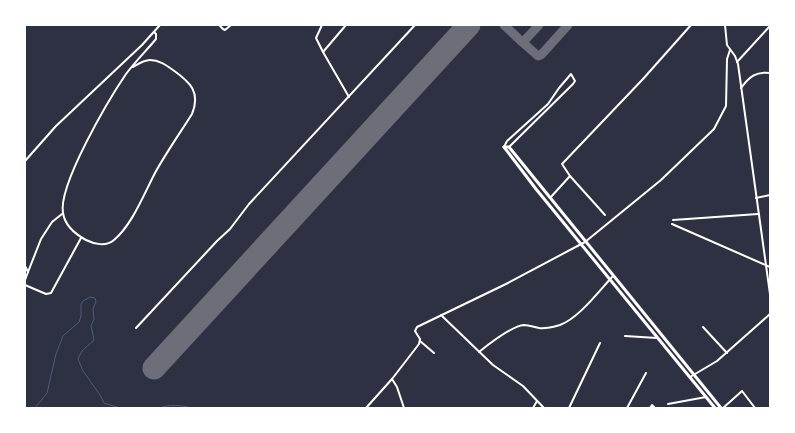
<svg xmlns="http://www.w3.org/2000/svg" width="795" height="433" viewBox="0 0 795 433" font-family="'Public Sans',sans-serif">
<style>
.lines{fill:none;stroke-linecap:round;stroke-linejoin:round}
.stream{stroke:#4f5d75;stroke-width:1}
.taxiway{stroke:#6c6f7a;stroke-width:9}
.runway{stroke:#6c6f7a;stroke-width:23}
.minor{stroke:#fff;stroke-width:2}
.tertiary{stroke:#fff;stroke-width:2}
.trunk{stroke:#fff;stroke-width:3}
</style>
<rect width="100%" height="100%" fill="#2d3142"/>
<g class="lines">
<g class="stream">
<path d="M35,408L47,393L56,354L63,336L79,322L81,316V304L83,301L90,297L95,298L96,302L93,309L94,319L91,326L94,340L82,351L78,359L83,371L100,395L104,403L120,408"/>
<path d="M160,408C169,404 182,405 191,408"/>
<path d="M223,408H238"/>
</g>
<g class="taxiway">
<path d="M504,25L521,41"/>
<path d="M539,25L525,40L521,41L538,56L541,55L568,25"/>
</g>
<path class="runway" d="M154,368L469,25"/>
<g class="minor">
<path d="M219,25L223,29L225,30L231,25"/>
<path d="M322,25L316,38L323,52L346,25"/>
<path d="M725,25L727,45L735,56L738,64L770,294"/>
<path d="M323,52L349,97"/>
<path d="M737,62L769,27"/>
<path d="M133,67C138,64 144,60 150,60C159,60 166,65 173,70C190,82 201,92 192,114C180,133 166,153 155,173C144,194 132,225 114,240C106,247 94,244 86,240C75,234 65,226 63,213C58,185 109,99 126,74C135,62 146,51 156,39V34L154,32"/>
<path d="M741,88C749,77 756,71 770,73"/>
<path d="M504,147L507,141L548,104L559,88L571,74L575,81L573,84L509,147"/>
<path d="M25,161L56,126L142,45L160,25"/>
<path d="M550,198L570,176"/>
<path d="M756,198L770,195"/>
<path d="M605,215L570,176L562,164L643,79L691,25"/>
<path d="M673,220L758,214"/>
<path d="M672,224L770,267"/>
<path d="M585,242L661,180L714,129L726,106L727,59L730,50"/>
<path d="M25,266L28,272L25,280"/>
<path d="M28,272L41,239L52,222L62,214"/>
<path d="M25,285L46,294L51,293L81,238"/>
<path d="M441,315L493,365L523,386L544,408"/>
<path d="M703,327L727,353"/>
<path d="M136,328L217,241L230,229L249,204L415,25"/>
<path d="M625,336L657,338"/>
<path d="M420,341L434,353"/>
<path d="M479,352C489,344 512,326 524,325C528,325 534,327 539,328C545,329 553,327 560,325C579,318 599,291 613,276"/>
<path d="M690,377L717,361L770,314"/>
<path d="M392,379L397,387L404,408"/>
<path d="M668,404L706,397"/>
<path d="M533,408L537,401"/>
<path d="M569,408L600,343"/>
<path d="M627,408L646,373"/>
<path d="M650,408L652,405L655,408"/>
<path d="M723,408L742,391L755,408"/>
</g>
<path class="tertiary" d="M366,408L392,379L419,344L420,339L415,331L417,327L506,284L585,242"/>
<g class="trunk">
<path d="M504,147H509L721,408"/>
<path d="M504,147L536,189L715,408"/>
</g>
</g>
<rect width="795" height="433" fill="none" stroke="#ffffff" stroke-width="52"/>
</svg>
